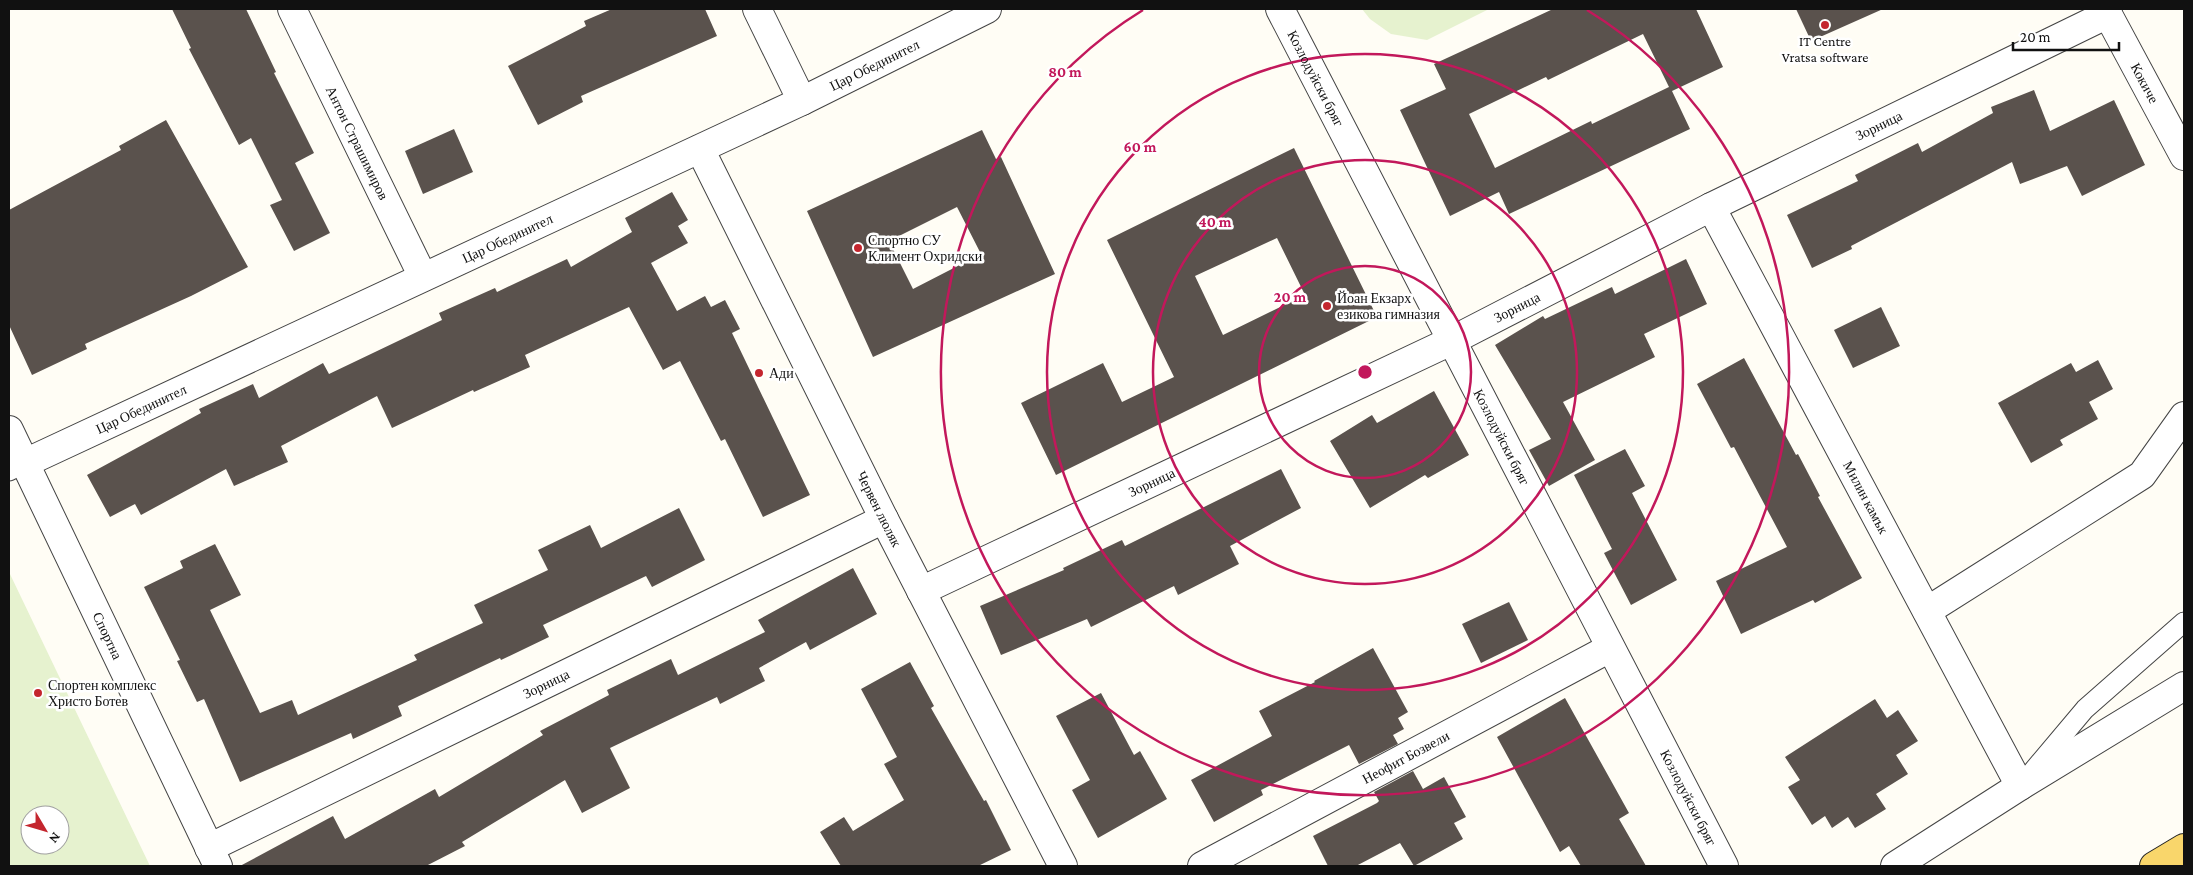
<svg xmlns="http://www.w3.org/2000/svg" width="2193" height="875" viewBox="0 0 2193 875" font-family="'Crimson Pro',serif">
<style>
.pitch{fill:#e6f2cf;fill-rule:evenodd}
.building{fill:#5a524d;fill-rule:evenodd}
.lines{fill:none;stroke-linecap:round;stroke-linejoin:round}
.lane-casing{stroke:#444;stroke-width:21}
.street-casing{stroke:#444;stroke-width:30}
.primary-casing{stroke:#222;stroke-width:30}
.lane{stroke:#fff;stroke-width:19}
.street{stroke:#fff;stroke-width:28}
.primary{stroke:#f9d66b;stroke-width:28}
.ring{fill:none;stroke:#c2185b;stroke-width:2.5}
.poi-dot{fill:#c4262e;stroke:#fff;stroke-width:2}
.labels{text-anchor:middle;stroke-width:5;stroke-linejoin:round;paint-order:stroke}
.poi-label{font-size:14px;fill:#111;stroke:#fff;text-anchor:start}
.street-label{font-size:14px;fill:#111;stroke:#fff}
.centre{fill:#c2185b;stroke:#fff;stroke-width:2.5}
.ring-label{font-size:15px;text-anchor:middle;font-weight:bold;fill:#c2185b;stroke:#fff;stroke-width:5;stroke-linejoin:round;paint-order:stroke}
</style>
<rect width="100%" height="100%" fill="#fffdf5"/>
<g class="pitch">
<path d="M1362,9H1489L1427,40L1391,34L1370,19Z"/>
<path d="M9,572L150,866H9ZM30,815H60V845H30Z"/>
</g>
<g class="building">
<path d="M172,9H246L276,72L274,73L314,153L295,163L330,233L294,251L270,205L282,200L251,138L239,145L189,49L191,48Z"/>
<path d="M612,9H705L717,36L581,96L583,102L538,125L508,66L586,26L584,21Z"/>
<path d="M1553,9H1696L1723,67L1672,91L1690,129L1509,214L1499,192L1450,216L1400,110L1446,89L1434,64ZM1643,34L1669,87L1592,124L1591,121L1495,168L1469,114L1546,77L1548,80Z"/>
<path d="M1796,9H1883L1811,41Z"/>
<path d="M2034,90L2050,131L2114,100L2145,165L2082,196L2067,166L2020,184L2012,162L1851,246L1852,249L1812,268L1787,215L1858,181L1855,175L1918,143L1922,152L1993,113L1991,107Z"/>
<path d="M166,120L248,267L191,296L85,344L87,349L32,375L9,325V210L121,150L119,146Z"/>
<path d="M454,129L473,172L423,194L405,151Z"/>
<path d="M982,130L996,159L1001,157L1055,274L873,357L807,211ZM957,207L981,254L913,289L889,241Z"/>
<path d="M1294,148L1377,317L1056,475L1021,403L1103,363L1122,402L1174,377L1107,240ZM1277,238L1305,295L1223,335L1195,276Z"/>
<path d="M672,192L688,220L678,226L688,243L651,263L677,311L705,296L711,307L725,300L740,329L732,333L810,495L763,517L725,439L721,441L680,361L663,370L629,307L525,355L530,367L474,392L473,390L392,428L377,396L281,446L288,462L234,486L226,469L141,515L135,504L110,517L87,475L201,413L199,409L253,384L259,398L323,363L329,374L442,320L439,313L495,288L497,292L567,259L571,267L632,232L625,218Z"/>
<path d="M1686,259L1707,304L1644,334L1655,357L1563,402L1595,460L1549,486L1529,450L1551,439L1495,345L1543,316L1545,319L1612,287L1615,294Z"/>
<path d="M1881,307L1900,346L1853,368L1834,330Z"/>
<path d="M1744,358L1796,455L1798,454L1820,496L1818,497L1862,578L1815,603L1813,600L1741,634L1716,581L1787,547L1734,447L1731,448L1697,384Z"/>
<path d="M2098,360L2113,389L2089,402L2098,419L2060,440L2063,445L2031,463L1998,403L2071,363L2076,372Z"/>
<path d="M1434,391L1469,455L1428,478L1425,475L1370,508L1330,441L1372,415L1377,423Z"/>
<path d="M1625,449L1645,486L1632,493L1677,580L1631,605L1604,553L1612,549L1574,475Z"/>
<path d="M1281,469L1301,508L1230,546L1239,564L1178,595L1174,586L1091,627L1087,619L1001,655L980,606L1064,570L1063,568L1122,540L1125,546Z"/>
<path d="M679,508L705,560L652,587L646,576L543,625L549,637L501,660L500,658L398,706L402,716L353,739L351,733L240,782L204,699L197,702L177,661L180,660L144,587L183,568L180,561L215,544L241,595L210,610L260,713L292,700L298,715L417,660L414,655L483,623L474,605L548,570L538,550L590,525L601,548Z"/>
<path d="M853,568L877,614L810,650L806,642L759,668L765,681L720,704L717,697L610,748L630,788L582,813L565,780L462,842L465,846L426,866H240L333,816L345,839L435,789L439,797L543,735L540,731L609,695L607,690L671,659L678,675L765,632L758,620Z"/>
<path d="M1509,602L1528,640L1481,663L1462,624Z"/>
<path d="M1373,648L1408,712L1398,718L1404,729L1393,735L1398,744L1359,764L1349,745L1261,790L1263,795L1214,822L1191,780L1272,736L1259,711L1315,682L1314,681Z"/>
<path d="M910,662L934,706L931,708L984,801L986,800L1011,850L978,866H841L820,832L844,817L853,831L904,800L884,764L897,757L861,689Z"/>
<path d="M1101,693L1134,755L1140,751L1167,799L1098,838L1072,790L1090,780L1056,716Z"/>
<path d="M1565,698L1629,813L1619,819L1646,866H1581L1569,846L1560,852L1497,737Z"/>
<path d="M1875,699L1887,718L1898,710L1918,741L1896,755L1908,774L1876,794L1886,809L1855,828L1848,817L1832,828L1825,816L1812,825L1788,787L1800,780L1785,757Z"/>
<path d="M1413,771L1423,789L1444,777L1466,817L1454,823L1463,839L1414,866L1400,843L1356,866H1328L1313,836L1377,803L1379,801L1374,792Z"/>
</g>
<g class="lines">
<g class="lane-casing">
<g id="lane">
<path d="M9,471L25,463"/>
<path d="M2032,772L2085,709L2184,622"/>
</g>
</g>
<g class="street-casing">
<g id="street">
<path id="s1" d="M292,9L423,277"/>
<path d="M757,9L802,101"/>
<path id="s2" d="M1280,9L1724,866"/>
<path id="s3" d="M2105,9L2184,156"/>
<path id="s4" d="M700,149L884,519L1063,866"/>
<path id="s5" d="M1711,207L2020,786"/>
<path id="s6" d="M9,430L218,866"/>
<path id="s7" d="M25,463L802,101L987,9"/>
<path id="s8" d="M921,591L1451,341L1711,207L2108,14"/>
<path d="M1927,611L2142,475L2184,416"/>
<path id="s9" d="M209,848L884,519"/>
<path id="s10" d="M1202,866L1610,648"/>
<path d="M1895,866L2020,786L2184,686"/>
</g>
</g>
<g class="primary-casing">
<path id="primary" d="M2154,866L2184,848"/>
</g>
<use href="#lane" class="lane"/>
<use href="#street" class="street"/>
<use href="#primary" class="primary"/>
</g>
<g class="ring">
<circle cx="1365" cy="372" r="106"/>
<circle cx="1365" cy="372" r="212"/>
<circle cx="1365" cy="372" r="318"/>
<path d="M1587 10A424 424 0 1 1 1143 10"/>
</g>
<g class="poi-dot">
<circle cx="1825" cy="25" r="5"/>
<circle cx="858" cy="248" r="5"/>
<circle cx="1327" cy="306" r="5"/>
<circle cx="759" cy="373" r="5"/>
<circle cx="38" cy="693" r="5"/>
</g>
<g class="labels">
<g class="poi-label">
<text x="1825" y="46" text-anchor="middle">IT Centre<tspan x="1825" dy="16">Vratsa software</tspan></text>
<text x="868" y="245">Спортно СУ<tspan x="868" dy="16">Климент Охридски</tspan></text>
<text x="1337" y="303">Йоан Екзарх<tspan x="1337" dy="16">езикова гимназия</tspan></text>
<text x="769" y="378">Ади</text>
<text x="48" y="690">Спортен комплекс<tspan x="48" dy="16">Христо Ботев</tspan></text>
</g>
<g class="street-label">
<text dy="5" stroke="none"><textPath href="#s7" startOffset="938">Цар Обединител</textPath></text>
<text dy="5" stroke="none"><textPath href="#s2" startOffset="78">Козлодуйски бряг</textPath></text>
<text dy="5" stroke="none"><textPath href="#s3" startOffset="84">Кокиче</textPath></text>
<text dy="5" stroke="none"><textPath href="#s8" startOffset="1065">Зорница</textPath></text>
<text dy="5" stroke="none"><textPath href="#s1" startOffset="149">Антон Страшимиров</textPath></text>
<text dy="5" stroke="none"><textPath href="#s7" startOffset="532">Цар Обединител</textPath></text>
<text dy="5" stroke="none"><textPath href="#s8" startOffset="660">Зорница</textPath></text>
<text dy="5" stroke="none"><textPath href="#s7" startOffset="128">Цар Обединител</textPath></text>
<text dy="5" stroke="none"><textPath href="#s2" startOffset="482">Козлодуйски бряг</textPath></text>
<text dy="5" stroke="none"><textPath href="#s8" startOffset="255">Зорница</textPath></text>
<text dy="5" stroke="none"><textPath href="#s5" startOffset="329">Милин камък</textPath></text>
<text dy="5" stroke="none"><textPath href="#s4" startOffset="402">Червен люляк</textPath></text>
<text dy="5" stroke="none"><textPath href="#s6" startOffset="228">Спортна</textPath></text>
<text dy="5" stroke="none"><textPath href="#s9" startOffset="375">Зорница</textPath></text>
<text dy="5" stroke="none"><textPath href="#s10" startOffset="231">Неофит Бозвели</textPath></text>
<text dy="5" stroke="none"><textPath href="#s2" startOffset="888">Козлодуйски бряг</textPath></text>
</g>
</g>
<circle cx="1365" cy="372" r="8" class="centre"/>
<g class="ring-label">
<text x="1065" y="77">80 m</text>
<text x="1140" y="152">60 m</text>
<text x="1215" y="227">40 m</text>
<text x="1290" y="302">20 m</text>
</g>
<rect width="2193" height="875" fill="none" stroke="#111111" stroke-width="20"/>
<g transform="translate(45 830) rotate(128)"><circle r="24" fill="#ffffff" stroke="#a0a0a0"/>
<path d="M0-4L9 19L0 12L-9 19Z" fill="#c4262e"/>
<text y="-8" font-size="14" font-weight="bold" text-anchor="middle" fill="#111111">N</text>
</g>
<path d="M2013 42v8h106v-8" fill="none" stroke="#111111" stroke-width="2.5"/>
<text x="2020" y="42" font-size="15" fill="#111111" stroke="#ffffff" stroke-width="4" paint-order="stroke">20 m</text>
</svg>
